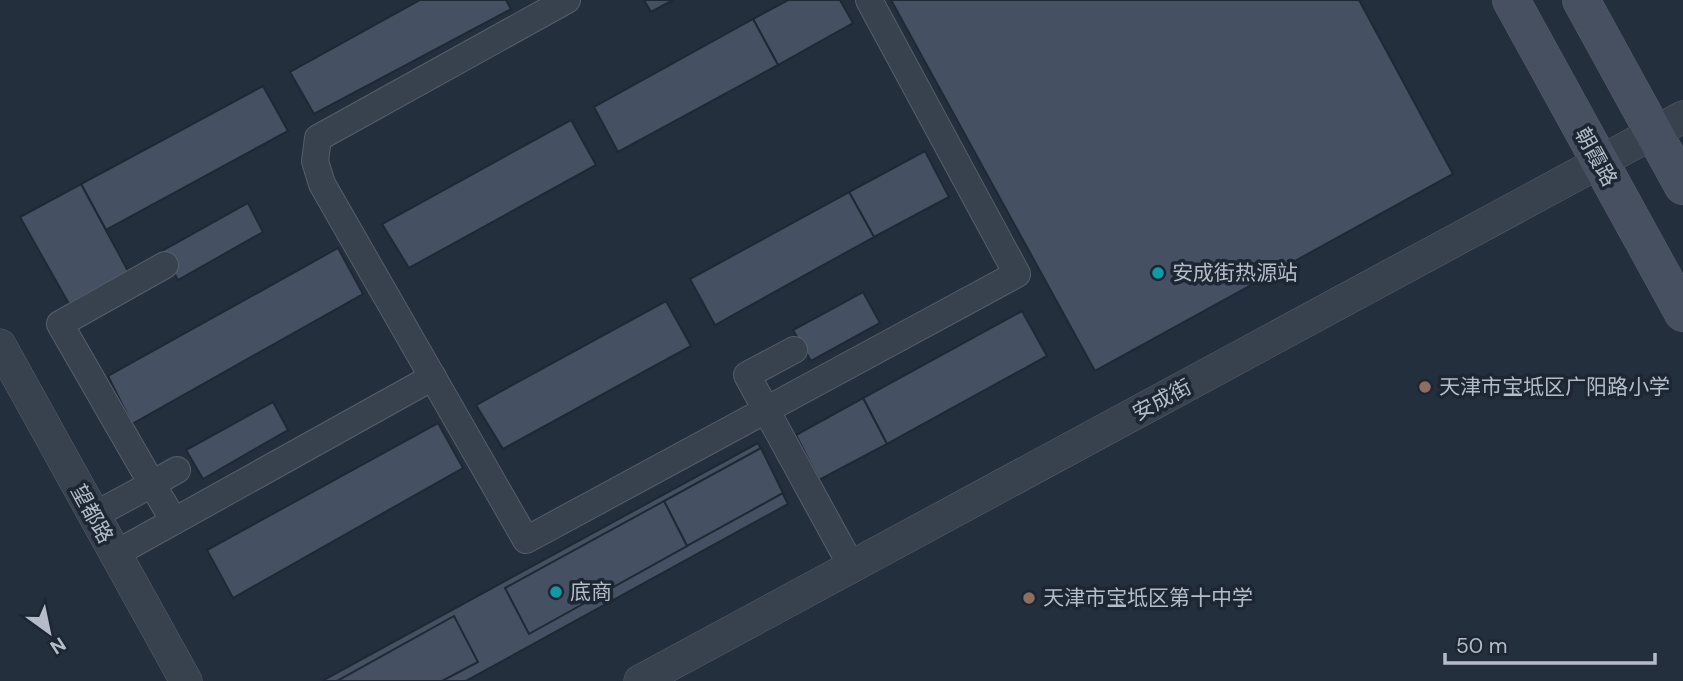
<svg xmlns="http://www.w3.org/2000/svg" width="1683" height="681" viewBox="0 0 1683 681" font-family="'DM Sans','Noto Sans SC',sans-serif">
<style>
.building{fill:#455162;stroke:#1f2835;stroke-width:2}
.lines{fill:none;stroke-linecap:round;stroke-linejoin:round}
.minor-casing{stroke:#565f6c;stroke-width:28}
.tertiary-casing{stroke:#565f6c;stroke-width:33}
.secondary-casing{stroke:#565f6c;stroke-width:38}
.minor{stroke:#38414e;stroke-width:26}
.tertiary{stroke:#38414e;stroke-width:32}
.secondary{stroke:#465061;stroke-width:37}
.culture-dot{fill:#0f9aa8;stroke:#1d2633;stroke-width:2.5}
.education-dot{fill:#8d6e63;stroke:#1d2633;stroke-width:2.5}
.labels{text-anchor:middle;stroke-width:7;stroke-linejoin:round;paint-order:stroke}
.street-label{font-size:21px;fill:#b4bcc9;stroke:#1d2633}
.poi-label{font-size:21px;fill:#b4bcc9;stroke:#1d2633;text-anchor:start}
</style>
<rect width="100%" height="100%" fill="#242f3e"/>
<g class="building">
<path d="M420,0H506L511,9L314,114L290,72Z"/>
<path d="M644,0H673L651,12Z"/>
<path d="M788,0H840L853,23L778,65L753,19Z"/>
<path d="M891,0H1359L1453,174L1095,371Z"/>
<path d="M753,19L778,65L618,152L594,107Z"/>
<path d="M263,86L288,131L106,230L81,184Z"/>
<path d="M571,120L596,165L409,268L382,224Z"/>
<path d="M925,151L949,197L874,237L849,192Z"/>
<path d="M81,184L128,271L69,304L20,217Z"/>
<path d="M849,192L874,237L715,325L690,279Z"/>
<path d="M248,203L263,232L178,280L162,251Z"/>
<path d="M338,248L363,294L132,424L108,376Z"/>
<path d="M863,292L880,323L811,361L793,330Z"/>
<path d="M666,301L691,346L503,449L476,405Z"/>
<path d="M1022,311L1047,356L887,444L863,398Z"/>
<path d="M863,398L887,444L819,480L796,435Z"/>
<path d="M273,402L288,430L203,479L186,450Z"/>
<path d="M438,423L463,468L233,598L207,550Z"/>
<path d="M758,443L788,504L466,681H322Z"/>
<path d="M761,448L783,493L687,546L664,501Z"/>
<path d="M664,501L687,546L529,634L505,588Z"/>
<path d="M454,616L478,662L442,681H337Z"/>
</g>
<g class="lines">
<g class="minor-casing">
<g id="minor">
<path d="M567,0L318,138L315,161L322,184L526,540L1017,274L869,0"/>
<path d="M794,350L747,375L852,567"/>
<path d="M93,516L152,484L60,324L165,265"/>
<path d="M174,521L152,484L177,470"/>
<path d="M115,554L433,377"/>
</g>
</g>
<g class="tertiary-casing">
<g id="tertiary">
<path d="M0,345L186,681"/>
<path d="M640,681L1683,117"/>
</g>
</g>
<g class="secondary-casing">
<g id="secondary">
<path d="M1511,0L1683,313"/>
<path d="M1581,0L1683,186"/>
</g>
</g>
<use href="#minor" class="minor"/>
<use href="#tertiary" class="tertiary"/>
<use href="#secondary" class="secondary"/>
</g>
<g class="culture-dot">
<circle cx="1158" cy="273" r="7"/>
<circle cx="556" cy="592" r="7"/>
</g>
<g class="education-dot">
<circle cx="1425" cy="387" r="7"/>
<circle cx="1029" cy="598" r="7"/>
</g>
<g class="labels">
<g class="street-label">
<text transform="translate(1596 157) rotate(61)" y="7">朝霞路</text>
<text transform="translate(1162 400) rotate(-28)" y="7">安成街</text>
<text transform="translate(92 514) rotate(61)" y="7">望都路</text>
</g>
<g class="poi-label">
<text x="1172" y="280">安成街热源站</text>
<text x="1439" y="394">天津市宝坻区广阳路小学</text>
<text x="570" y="599">底商</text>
<text x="1043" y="605">天津市宝坻区第十中学</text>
</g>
</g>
<g transform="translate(49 632) rotate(147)" stroke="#1d2633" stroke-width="5" paint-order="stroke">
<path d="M0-5L12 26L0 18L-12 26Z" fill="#b4bcc9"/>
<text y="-10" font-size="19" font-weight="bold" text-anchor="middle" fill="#b4bcc9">N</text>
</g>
<path d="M1445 653v10h210v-10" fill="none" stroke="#b4bcc9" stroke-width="3.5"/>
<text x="1456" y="653" font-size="21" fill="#b4bcc9" stroke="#1d2633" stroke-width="5" paint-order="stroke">50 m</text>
</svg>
